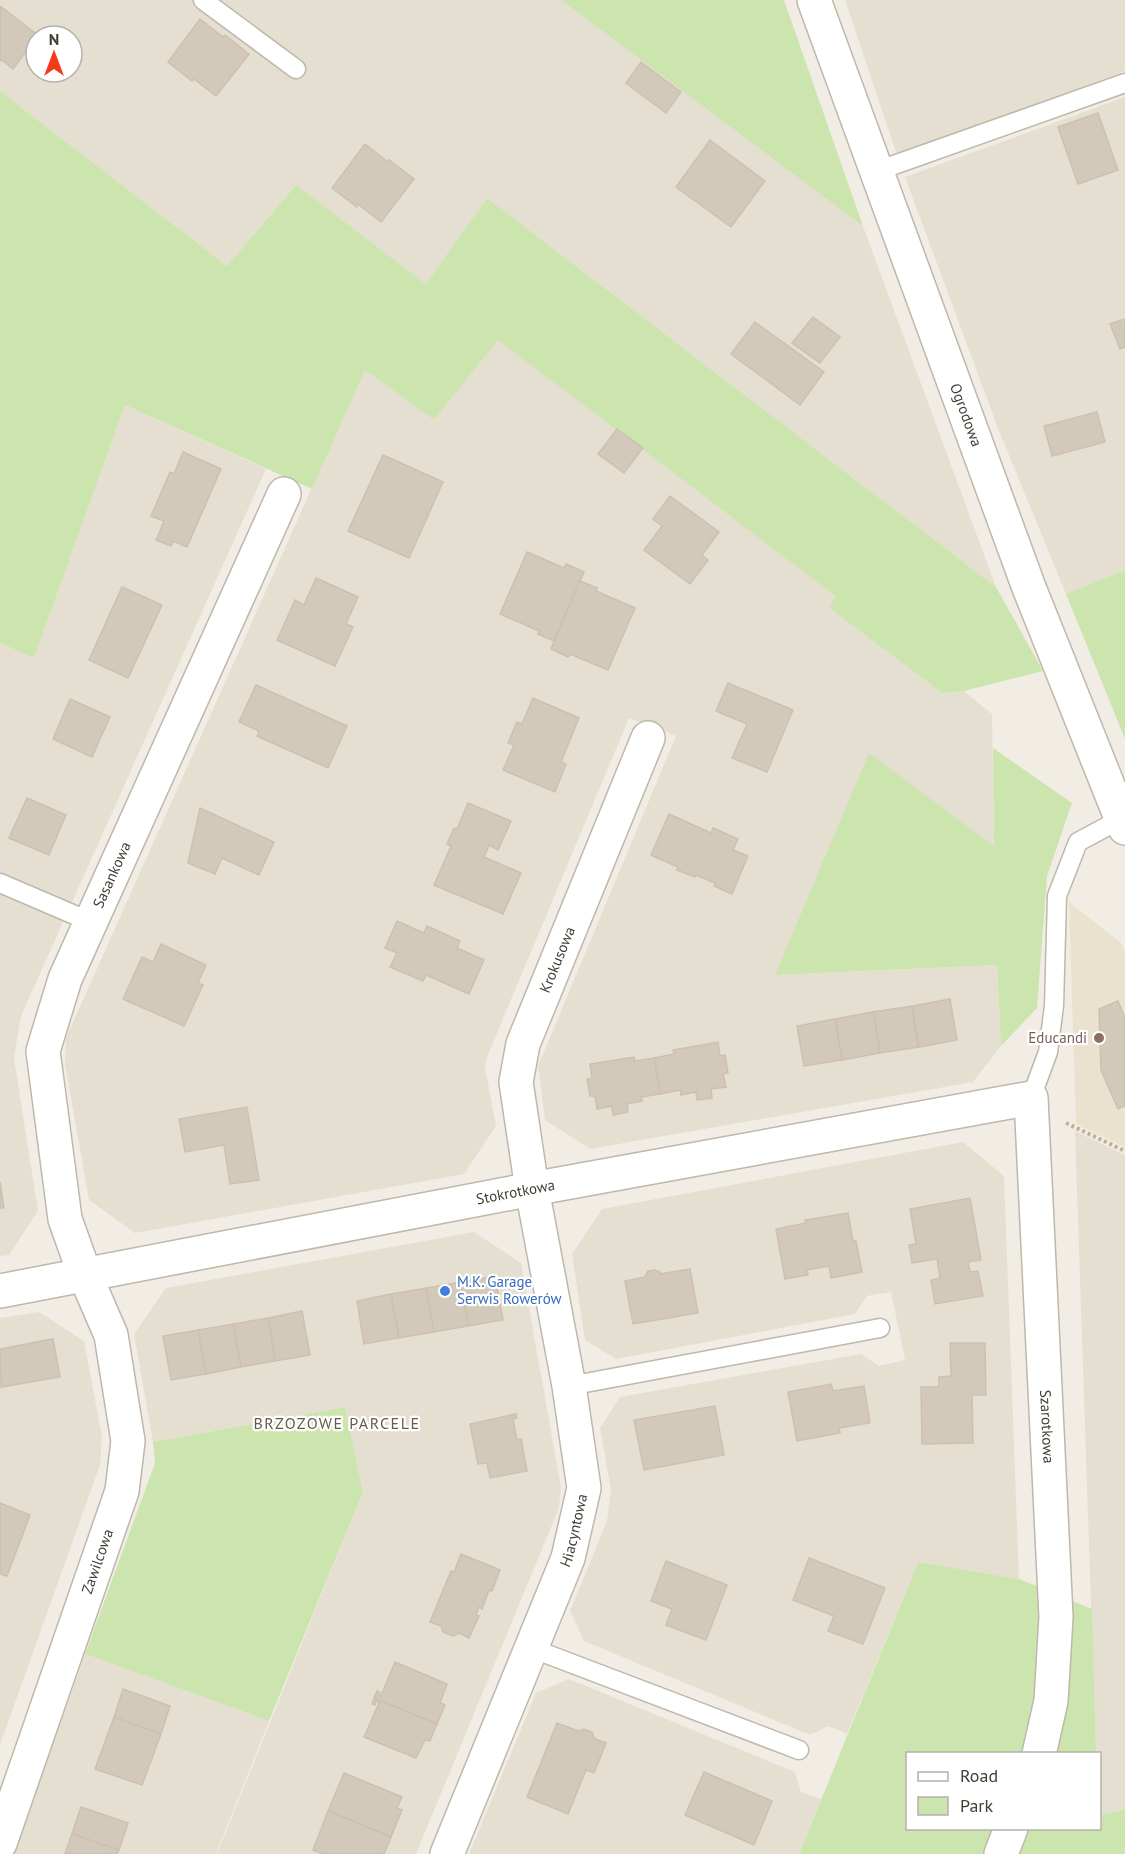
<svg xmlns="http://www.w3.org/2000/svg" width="1125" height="1854" viewBox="0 0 1125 1854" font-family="'PT Sans',sans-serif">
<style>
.residential{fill:#e5dfd2;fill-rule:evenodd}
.education{fill:#eae2ce}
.green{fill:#cce5ae}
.building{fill:#d3c9ba;stroke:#cdc1ad;stroke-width:1.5}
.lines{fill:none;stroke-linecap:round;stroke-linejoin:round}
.service-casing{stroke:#bfb8aa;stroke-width:21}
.minor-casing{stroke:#bfb8aa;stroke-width:36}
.path{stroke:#beb199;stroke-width:4;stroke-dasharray:3 3;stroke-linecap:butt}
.service{stroke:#fff;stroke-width:18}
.minor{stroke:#fff;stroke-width:33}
.education-dot{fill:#8d6e63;stroke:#fff;stroke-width:2}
.shop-dot{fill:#3f7fe0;stroke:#fff;stroke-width:2}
.labels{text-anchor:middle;stroke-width:4.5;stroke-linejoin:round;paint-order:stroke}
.street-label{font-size:15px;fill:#433d34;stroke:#fff}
.education-label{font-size:15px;fill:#785e54;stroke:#fff;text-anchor:end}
.shop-label{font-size:15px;fill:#366cbe;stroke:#fff;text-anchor:start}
.neighbourhood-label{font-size:16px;letter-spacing:1.5px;fill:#665b4c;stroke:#fff}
</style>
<rect width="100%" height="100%" fill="#f1ede4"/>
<g class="residential">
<path d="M0,0H561L863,226L996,587L487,198L426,285L296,185L227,266L0,91ZM36,36H72V72H36Z"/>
<path d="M845,0H1125V71L897,155Z"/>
<path d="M1125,97V570L1066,594L999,431L905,177Z"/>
<path d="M498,339L837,596L829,608L942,693L964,691L992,714L994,846L776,975L997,965L1001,1046L973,1082L590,1149L545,1120L538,1066L676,736L629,718L487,1057L485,1067L496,1126L464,1174L135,1233L89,1200L65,1064L66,1038L365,369L434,420Z"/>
<path d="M125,405L266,469L21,1016L14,1058L38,1211L9,1255L0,1256V643L34,658Z"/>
<path d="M1075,1131L1125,1155V1809L1100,1815V1754L1096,1753Z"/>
<path d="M963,1142L1004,1176L1019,1579L918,1562L847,1734L828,1726L810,1735L584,1641L570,1611L607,1521L611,1490L600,1428L620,1397L861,1354L879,1366L905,1360L891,1292L867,1296L855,1314L616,1359L585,1340L572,1254L602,1209Z"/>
<path d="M474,1232L521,1263L561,1487L559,1508L416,1854H217L363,1492L345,1407L153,1442L134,1334L166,1288Z"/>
<path d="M39,1312L84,1341L102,1437L100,1465L0,1745V1318Z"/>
<path d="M85,1654L269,1721L216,1854H14Z"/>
<path d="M569,1679L795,1772L801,1792L821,1799L799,1854H469L536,1693Z"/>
</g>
<path class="education" d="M1069,902L1121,943L1125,951V1147L1076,1124Z"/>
<g class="green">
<path d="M561,0H784L863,226Z"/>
<path d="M0,91L227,266L296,185L426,284L487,198L996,587L1043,671L964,691L942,693L829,608L836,596L498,340L434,420L365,370L312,489L125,405L34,658L0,643Z"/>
<path d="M1125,570V739L1066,594Z"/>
<path d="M993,748L1072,803L1047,876L1037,1008L1001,1046L997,965L775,975L869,753L994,846Z"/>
<path d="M345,1407L363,1492L269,1721L85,1654L155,1463L153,1442Z"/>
<path d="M918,1562L1019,1579L1092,1609L1096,1753L908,1754V1828H1100V1815L1125,1809V1854H799Z"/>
</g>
<g class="building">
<path d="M0,6L38,35L36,36V38L13,69L2,60L0,61Z"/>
<path d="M200,19L223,37L225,35L249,54L216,96L194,79L192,81L168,62Z"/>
<path d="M641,62L681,92L666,113L626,83Z"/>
<path d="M1098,113L1118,170L1078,184L1058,127Z"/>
<path d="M710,140L765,181L731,227L676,187Z"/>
<path d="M365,144L388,162L389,160L414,179L381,222L358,204L357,207L332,188Z"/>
<path d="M813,317L840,337L820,363L792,343Z"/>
<path d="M1125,319V347L1120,349L1110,324Z"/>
<path d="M755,322L824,372L800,405L731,354Z"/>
<path d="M1097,412L1105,442L1052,456L1044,426Z"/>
<path d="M617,429L643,448L624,473L598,454Z"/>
<path d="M183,452L221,469L187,547L173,541L171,546L156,540L164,521L151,516L170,472L174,474Z"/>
<path d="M383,455L443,482L409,558L348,531Z"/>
<path d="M670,496L719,532L702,555L708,560L690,584L644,550L662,526L653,519Z"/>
<path d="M527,552L564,568L566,564L584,572L554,641L538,634L539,631L500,614Z"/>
<path d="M316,578L358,597L346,624L353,627L335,666L277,640L295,600L304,605Z"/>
<path d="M580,581L597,588L596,591L635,608L608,670L570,654L568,657L551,649Z"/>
<path d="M122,587L162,605L128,678L89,660Z"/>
<path d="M728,683L793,710L767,772L732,758L747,724L716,711Z"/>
<path d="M256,685L347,726L328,768L257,736L259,731L239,722Z"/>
<path d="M533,698L579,718L561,762L566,764L555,792L503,770L514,745L508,743L517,722L522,724Z"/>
<path d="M70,699L110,717L92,757L53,739Z"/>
<path d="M27,798L66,815L49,855L9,838Z"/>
<path d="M468,803L511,821L498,850L489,845L484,857L521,873L503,914L434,885L451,846L447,844L454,828L457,829Z"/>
<path d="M200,808L274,842L259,875L222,858L215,874L188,863Z"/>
<path d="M669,814L711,833L713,828L738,839L733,850L748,856L732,894L714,886L715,883L696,875L695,877L677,870L678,867L651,855Z"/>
<path d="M397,921L424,933L427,926L460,941L457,948L484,960L469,994L426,975L423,981L390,967L397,953L385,948Z"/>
<path d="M161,944L206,965L198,983L203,985L184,1026L123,999L142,957L153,962Z"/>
<path d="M950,999L957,1040L919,1047L912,1006Z"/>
<path d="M1118,1001L1125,1018V1106L1118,1109L1101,1070L1099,1009Z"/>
<path d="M912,1006L918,1047L880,1053L873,1012Z"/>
<path d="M873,1012L880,1053L842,1060L835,1019Z"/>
<path d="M835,1019L842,1060L804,1066L797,1026Z"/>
<path d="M718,1042L720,1056L725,1055L728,1073L723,1074L726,1087L711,1089L712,1098L697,1100L696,1092L681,1095L680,1090L660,1094L654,1058L674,1054L673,1050Z"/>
<path d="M634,1057L635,1061L654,1058L660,1094L641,1097L642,1101L627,1104L628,1112L613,1115L612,1106L597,1109L595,1096H590L587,1079L592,1078L590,1064Z"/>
<path d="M247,1107L259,1180L230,1184L224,1145L185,1152L179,1119Z"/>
<path d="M0,1182L4,1208H0Z"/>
<path d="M970,1198L981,1260L968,1262L970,1272L978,1271L983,1296L935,1304L931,1280L940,1278L937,1259L912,1263L909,1245L916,1244L910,1209Z"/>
<path d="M848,1213L853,1241H856L862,1272L831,1278L829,1266L807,1270L808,1275L785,1279L776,1229L806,1223L805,1220Z"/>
<path d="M690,1269L698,1313L633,1324L625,1281L645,1277L648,1271L655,1270L660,1272V1274Z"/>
<path d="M495,1276L503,1320L468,1326L461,1282Z"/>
<path d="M461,1282L468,1326L434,1332L426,1288Z"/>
<path d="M426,1288L434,1332L399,1338L391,1294Z"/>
<path d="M391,1294L399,1338L364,1344L357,1301Z"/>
<path d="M302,1311L310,1355L275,1361L268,1318Z"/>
<path d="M268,1318L275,1361L241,1367L233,1324Z"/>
<path d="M233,1324L241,1367L206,1374L198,1330Z"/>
<path d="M198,1330L206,1374L171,1380L163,1336Z"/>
<path d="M53,1339L60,1377L1,1387L0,1349Z"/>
<path d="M950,1343H985L986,1395H972L973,1443L922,1444L921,1387H939V1377L951,1376Z"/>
<path d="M831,1384L833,1391L864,1386L870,1423L839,1428L840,1433L797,1441L788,1392Z"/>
<path d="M715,1406L724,1455L644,1470L634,1420Z"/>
<path d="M516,1414L517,1418L513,1419L517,1440L521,1439L527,1471L490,1478L487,1463L478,1464L470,1424Z"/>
<path d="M0,1503L30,1515L7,1576L0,1574Z"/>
<path d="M461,1554L500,1570L492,1591L489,1590L482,1609L479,1607L476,1615L479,1616L469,1638L459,1633L453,1636L443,1632L441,1626L430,1622L451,1571L454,1572Z"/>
<path d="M809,1558L885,1588L863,1644L828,1631L834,1616L793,1600Z"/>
<path d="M666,1561L727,1585L706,1640L666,1625L672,1609L651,1601Z"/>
<path d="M395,1662L447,1684L440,1703L445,1705L437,1724L374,1698L377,1691L380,1692L379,1695L381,1696Z"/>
<path d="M123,1689L170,1706L161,1734L114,1717Z"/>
<path d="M374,1698L437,1724L430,1741L425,1740L416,1758L364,1737L379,1703L376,1701L375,1705L372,1704Z"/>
<path d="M114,1717L161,1734L142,1785L95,1769Z"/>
<path d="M557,1723L578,1731L584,1729L592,1732L595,1739L606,1743L594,1773L586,1770L568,1814L527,1797Z"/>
<path d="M704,1772L772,1801L754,1845L685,1815Z"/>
<path d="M344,1773L402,1797L397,1808L402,1810L391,1837L328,1811Z"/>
<path d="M81,1807L128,1823L119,1850L72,1834Z"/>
<path d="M328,1811L391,1837L384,1854H323L313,1850Z"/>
<path d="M72,1834L119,1850L117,1854H65Z"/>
</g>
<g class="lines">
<g class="service-casing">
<g id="service">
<path d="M203,0L296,69"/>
<path d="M877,171L1125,83"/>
<path d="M0,883L91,922"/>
<path d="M1031,1098L1048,1052L1054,1006L1057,896L1078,842L1121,819"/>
<path d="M569,1386L880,1328"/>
<path d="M531,1648L799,1750"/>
</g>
</g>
<g class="minor-casing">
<g id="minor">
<path id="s1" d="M814,0L1028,585L1125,828"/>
<path id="s2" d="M0,1291L532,1189L1031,1098L1056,1617L1051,1701L1039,1754"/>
<path id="s3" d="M0,1843L122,1491L128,1441L111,1335L85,1275L65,1219L43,1051L65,979L284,494"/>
<path id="s4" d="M447,1854L568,1558L584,1488L569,1386L532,1189L516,1082L523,1044L648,738"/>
<path d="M1001,1854L1011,1828"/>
</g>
</g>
<path class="path" d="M1066,1123L1125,1151"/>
<use href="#service" class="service"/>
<use href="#minor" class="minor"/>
</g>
<circle class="education-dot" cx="1099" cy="1038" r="6"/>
<circle class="shop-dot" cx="445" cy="1291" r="6"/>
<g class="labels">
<g class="street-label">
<text dy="5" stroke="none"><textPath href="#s1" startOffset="442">Ogrodowa</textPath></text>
<text dy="5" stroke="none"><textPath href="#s3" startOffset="1014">Sasankowa</textPath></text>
<text dy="5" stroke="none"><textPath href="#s4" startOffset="933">Krokusowa</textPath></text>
<text dy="5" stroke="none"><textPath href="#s2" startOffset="525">Stokrotkowa</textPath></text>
<text dy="5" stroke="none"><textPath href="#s2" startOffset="1378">Szarotkowa</textPath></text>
<text dy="5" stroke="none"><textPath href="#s4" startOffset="348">Hiacyntowa</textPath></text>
<text dy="5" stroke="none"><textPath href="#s3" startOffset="298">Zawilcowa</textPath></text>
</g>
<g class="education-label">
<text x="1087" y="1043">Educandi</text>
</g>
<g class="shop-label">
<text x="457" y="1287">M.K. Garage<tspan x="457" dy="17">Serwis Rowerów</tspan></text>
</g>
<g class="neighbourhood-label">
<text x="337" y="1429">BRZOZOWE PARCELE</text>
</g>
</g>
<rect x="906" y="1752" width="195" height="78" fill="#ffffff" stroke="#b4b1ae" stroke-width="1.5"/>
<rect x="918" y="1772" width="30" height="9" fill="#ffffff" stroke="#b4b1ae" stroke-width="1.5"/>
<text x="960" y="1782" font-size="18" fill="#433d34">Road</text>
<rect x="918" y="1797" width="30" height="18" fill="#cce5ae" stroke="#b4b1ae" stroke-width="1.5"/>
<text x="960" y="1812" font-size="18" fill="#433d34">Park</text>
<g transform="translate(54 54)"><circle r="28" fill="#ffffff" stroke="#b4b1ae" stroke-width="1.5"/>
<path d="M0-4.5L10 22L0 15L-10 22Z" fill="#f33a1a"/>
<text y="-9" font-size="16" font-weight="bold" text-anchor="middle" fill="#433d34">N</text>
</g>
</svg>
